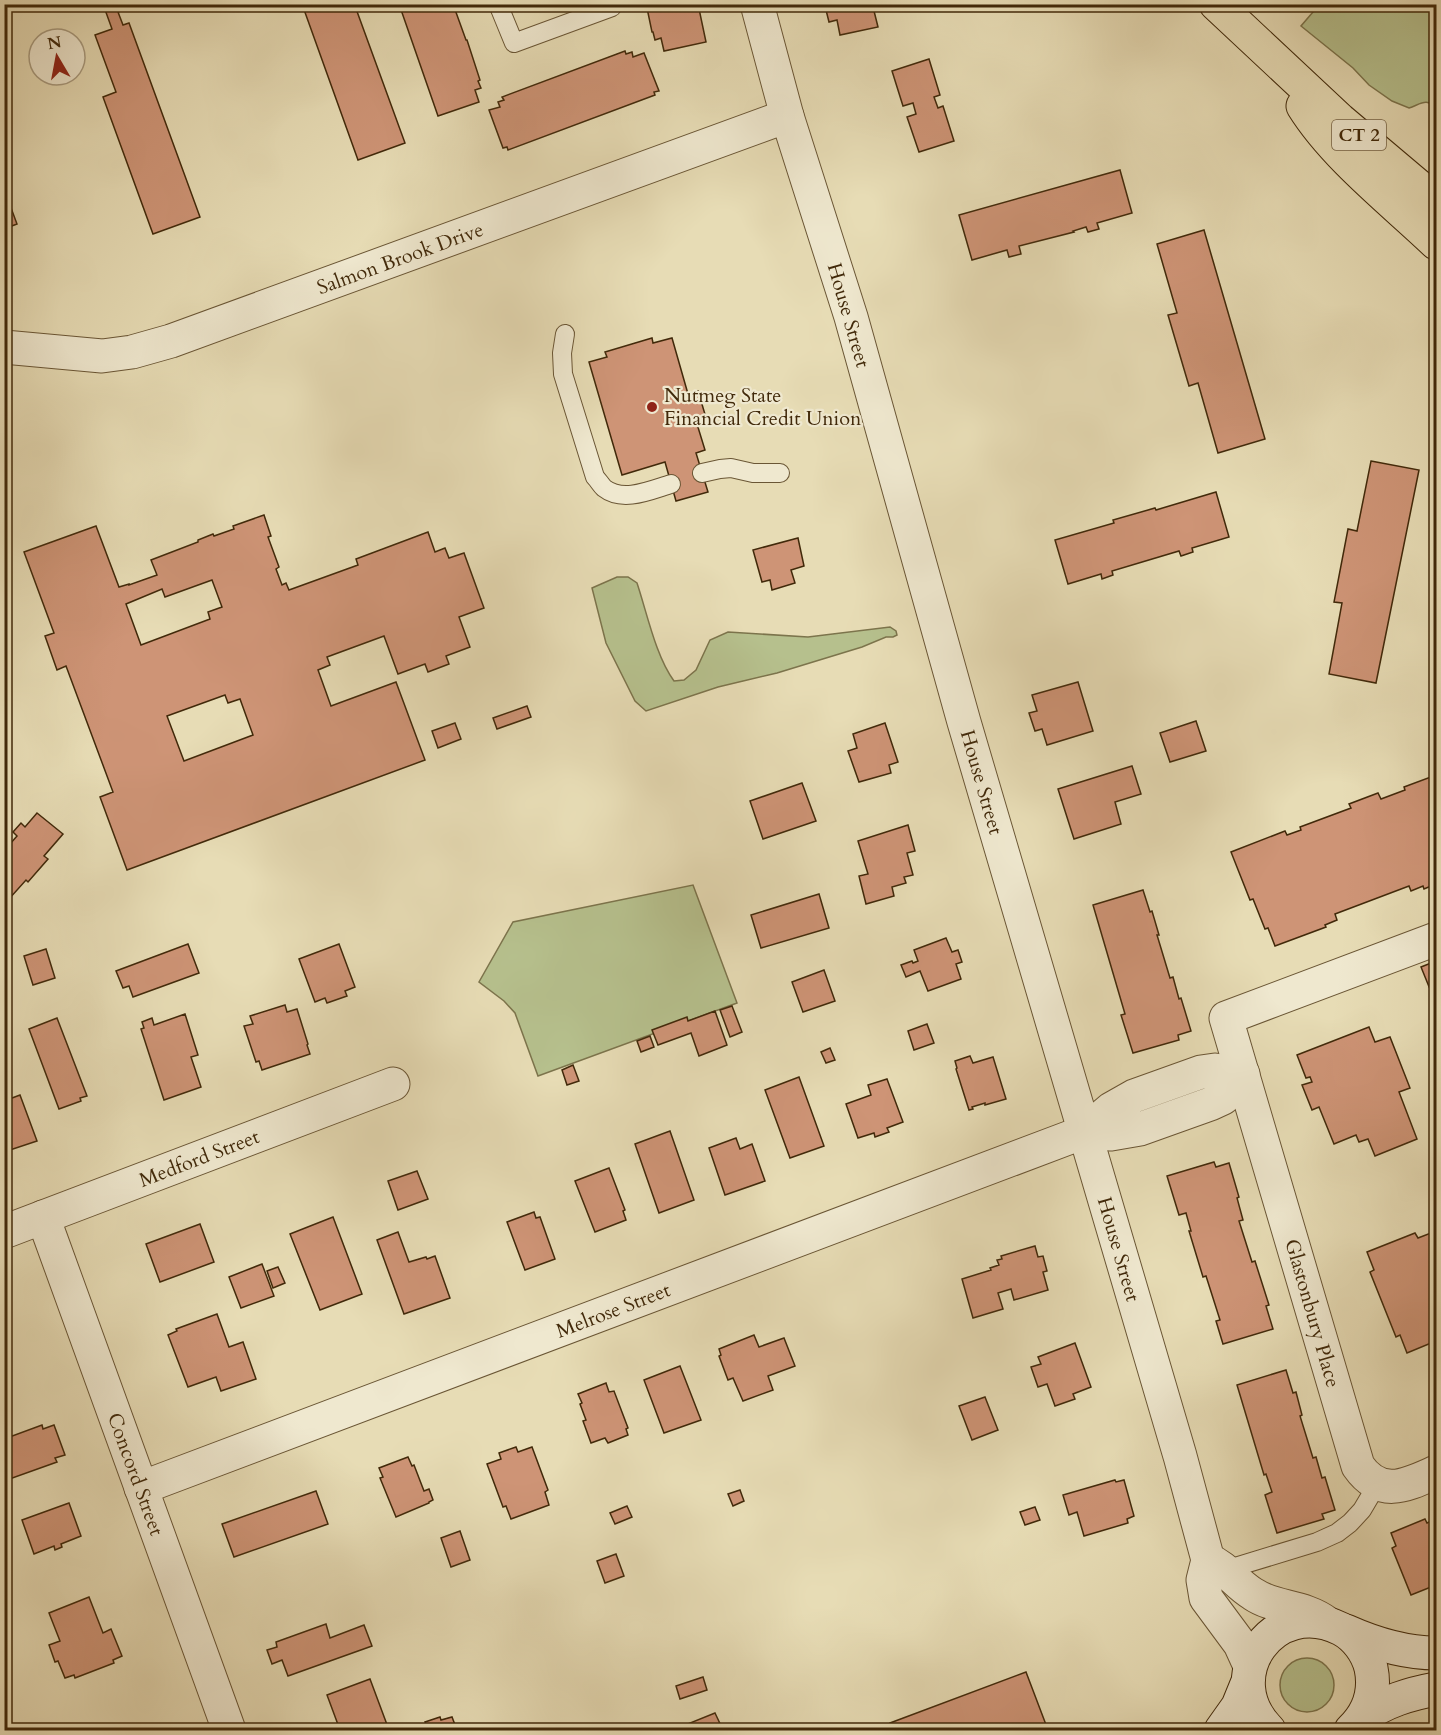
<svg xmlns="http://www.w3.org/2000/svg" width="1441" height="1735" viewBox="0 0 1441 1735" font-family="Cardo,serif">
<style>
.green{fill:#b6c08d;stroke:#7c744c;stroke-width:1.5}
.building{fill:#ce9476;stroke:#41290a;stroke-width:1.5;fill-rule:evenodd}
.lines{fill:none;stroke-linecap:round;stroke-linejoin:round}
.service-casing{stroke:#6a5635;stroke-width:20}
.minor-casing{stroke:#6a5635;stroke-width:35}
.secondary-casing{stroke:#41290a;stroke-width:35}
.motorway-casing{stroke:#41290a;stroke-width:35}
.service{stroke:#efe8cf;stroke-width:18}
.minor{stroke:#efe8cf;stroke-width:33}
.secondary{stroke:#efe8cf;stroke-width:33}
.motorway{stroke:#e7dcb5;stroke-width:33}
.poi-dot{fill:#8f2418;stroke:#efe8cf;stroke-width:2}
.labels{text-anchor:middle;stroke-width:4.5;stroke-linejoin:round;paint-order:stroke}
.shield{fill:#efe8cf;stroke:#756245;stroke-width:1.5}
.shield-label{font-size:18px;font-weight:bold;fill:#41290a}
.street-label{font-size:20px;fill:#41290a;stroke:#efe8cf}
.poi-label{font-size:20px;fill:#41290a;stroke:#efe8cf;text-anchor:start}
</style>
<rect width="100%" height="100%" fill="#e7dcb5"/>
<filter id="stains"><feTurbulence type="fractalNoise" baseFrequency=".00333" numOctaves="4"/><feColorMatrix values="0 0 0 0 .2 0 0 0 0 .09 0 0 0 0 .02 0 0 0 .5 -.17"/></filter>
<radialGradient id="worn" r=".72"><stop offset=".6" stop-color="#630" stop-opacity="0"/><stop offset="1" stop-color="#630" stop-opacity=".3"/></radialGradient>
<g class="green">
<path d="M1319,5H1436V109C1427,97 1421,104 1409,108L1392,101L1369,85L1353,68L1301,26Z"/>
<path d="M617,577H628L637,583C647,613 656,657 674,681L684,680L696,670L710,640L728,632L808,637L890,627L896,631L897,635L893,637H886L862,647L777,673L718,687L646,711L635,701L606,643L592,588Z"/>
<path d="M693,885L737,1003L538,1076L515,1013L504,1001L479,982L513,922Z"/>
<circle cx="1307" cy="1685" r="27"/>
</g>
<g class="building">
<path d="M103,4H140L118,12L123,25L129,23L200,217L153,234L103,97L116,92L95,35L112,29Z"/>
<path d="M302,4H340L342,10L355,6L405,143L358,160Z"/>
<path d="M399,4H453L466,40H467L480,80L478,81L481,88L475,90L479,102L438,116Z"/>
<path d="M645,4H698L706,42L664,51L661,38L655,40L653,32H652L647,8H646Z"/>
<path d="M833,4H882L873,7L878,27L840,35L837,20L829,22L826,10L834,8Z"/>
<path d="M625,51L626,54L632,52L633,57L644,53L659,91L654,92L655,95L508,150L507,147L503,148L489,110L500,107L498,102L504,100L502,97Z"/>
<path d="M929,59L940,95L934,97L938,108L943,106L954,141L919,152L907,117L916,114L913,103L903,106L892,71Z"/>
<path d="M1120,170L1132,213L1097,223L1099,229L1088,232L1086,227L1073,231L1074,232L1019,246L1021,254L1009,257L1007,250L972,260L959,215Z"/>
<path d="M4,189L17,224L4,229Z"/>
<path d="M1204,230L1265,439L1218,453L1198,383L1189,386L1168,315L1177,313L1157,244Z"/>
<path d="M652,338L653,343L672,338L688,394L698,391L707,421L697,424L705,450L696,453L708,492L676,501L665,462L622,475L589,362L607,357L605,352Z"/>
<path d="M1371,461L1419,470L1376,683L1329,674L1342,603L1334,602L1348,529L1357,531Z"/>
<path d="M1216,492L1229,537L1192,548L1193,552L1181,556L1179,551L1112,571L1113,575L1102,579L1101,574L1068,584L1055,540L1114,523L1113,520L1155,508L1156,510Z"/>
<path d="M264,515L271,536L268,537L279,567L276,569L282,585L286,583L289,590L358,565L356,559L428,532L435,552L445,548L449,558L464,553L484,608L459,617L470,647L446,656L449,664L428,672L425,664L398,674L384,636L327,657L330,665L318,670L331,706L396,682L425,760L127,870L100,797L113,792L66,666L57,670L45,636L54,633L24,552L96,526L119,587L129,584V585L157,575L151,560L198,542V540L213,534L214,536L234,529L233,526ZM212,580L222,607L208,612L210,619L141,645L126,604L162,589L165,597ZM225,695L228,703L240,699L253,735L184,761L167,716Z"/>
<path d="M798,538L804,566L791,570L795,583L772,590L770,580L762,582L753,550Z"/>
<path d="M1078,682L1093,731L1047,745L1042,729L1035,731L1029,713L1037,711L1032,695Z"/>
<path d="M527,706L531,717L497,729L493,718Z"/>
<path d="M1196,721L1206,751L1170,762L1160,733Z"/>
<path d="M455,723L461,739L438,748L432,731Z"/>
<path d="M885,723L898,762L889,765L891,773L859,782L848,751L857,748L853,734Z"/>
<path d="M1132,766L1141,794L1115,802L1121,824L1074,839L1058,789Z"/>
<path d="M1436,775V884L1424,889L1423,886L1411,891L1409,886L1335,914L1337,920L1325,925L1326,927L1275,946L1268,928L1265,929L1253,899L1250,900L1231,852L1285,831L1287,835L1301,830L1300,827L1351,808L1349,804L1378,793L1381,799L1405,790L1404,787Z"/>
<path d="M802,783L816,821L763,839L750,801Z"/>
<path d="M37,813L63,834L44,856L48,859L28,882L26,880L9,899L6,896L4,897V839L10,844L17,836L13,832L21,823L25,827Z"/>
<path d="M908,825L915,851L907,853L913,875L904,877L906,883L892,887L894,896L866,904L859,876L868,874L858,841Z"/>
<path d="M1143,890L1150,912L1152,911L1159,935H1157L1170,978L1173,977L1179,999L1181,998L1191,1031L1178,1035L1179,1040L1133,1053L1121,1015L1125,1014L1093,905Z"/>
<path d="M819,894L829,928L761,948L751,915Z"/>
<path d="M946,938L952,952L958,950L962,962L956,964L961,979L928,991L920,971L906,977L901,965L912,961L913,963L918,961L914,950Z"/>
<path d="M188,944L199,973L133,997L129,986L123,988L116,971Z"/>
<path d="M339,944L355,987L345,991L347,996L327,1003L325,998L315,1002L299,959Z"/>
<path d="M46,949L55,978L33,985L24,956Z"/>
<path d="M1436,961V998L1434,999L1421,967Z"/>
<path d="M824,970L835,1001L803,1012L792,982Z"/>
<path d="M285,1005L287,1012L297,1009L308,1044L307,1045L310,1054L262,1070L259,1061L256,1062L244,1026L253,1024L250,1016Z"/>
<path d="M732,1006L742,1032L730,1037L720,1010Z"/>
<path d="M715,1011L727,1045L699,1056L691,1033L658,1045L652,1030L687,1017L688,1021Z"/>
<path d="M185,1014L198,1055L191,1057L201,1087L164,1100L141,1029L144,1028L142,1022L152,1018L154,1025Z"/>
<path d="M57,1018L87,1096L80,1098L81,1101L59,1109L29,1029Z"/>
<path d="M927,1024L934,1043L914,1050L908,1031Z"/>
<path d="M1369,1027L1375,1042L1390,1037L1410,1088L1399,1092L1417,1139L1375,1156L1368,1139L1359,1142L1356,1135L1334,1144L1319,1107L1312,1110L1302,1085L1312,1082L1310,1077L1306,1078L1297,1055Z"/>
<path d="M650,1036L654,1047L641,1052L637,1041Z"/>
<path d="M830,1048L835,1060L826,1063L821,1052Z"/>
<path d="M970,1056L973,1063L993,1057L1006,1099L985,1105V1103L972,1107L973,1109L969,1110L956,1069L957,1068L955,1061Z"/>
<path d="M573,1065L579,1081L567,1085L562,1070Z"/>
<path d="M799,1077L824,1146L790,1158L765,1090Z"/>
<path d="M887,1079L903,1122L887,1128L889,1132L875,1137L874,1133L858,1138L846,1104L871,1095L868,1085Z"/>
<path d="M20,1095L37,1141L4,1152V1101Z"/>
<path d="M670,1131L694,1200L659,1213L635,1144Z"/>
<path d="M736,1138L740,1149L752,1144L765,1181L725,1195L709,1148Z"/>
<path d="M1214,1162L1216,1167L1229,1163L1239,1197L1237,1198L1243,1220L1239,1221L1252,1262L1255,1261L1269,1305L1266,1306L1273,1329L1223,1344L1216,1321L1220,1320L1206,1276L1203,1277L1189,1231H1191L1186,1213L1179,1215L1167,1176Z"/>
<path d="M609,1168L625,1210L623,1211L626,1220L595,1232L575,1181Z"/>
<path d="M417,1171L428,1199L398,1210L388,1181Z"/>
<path d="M534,1212L536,1218L540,1217L555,1259L525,1270L507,1222Z"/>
<path d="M333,1217L362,1294L320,1310L290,1234Z"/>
<path d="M200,1224L214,1262L160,1282L146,1244Z"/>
<path d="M1436,1231V1341L1407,1353L1400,1335L1396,1337L1370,1272L1374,1270L1367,1252L1415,1233L1418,1238Z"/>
<path d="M398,1232L409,1262L426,1257L427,1259L435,1256L450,1298L404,1314L377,1240Z"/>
<path d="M1035,1246L1038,1257L1043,1256L1047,1271L1043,1272L1048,1290L1014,1300L1011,1289L998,1293L1003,1309L973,1318L962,1279L991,1270L990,1268L999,1265L997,1260L1002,1259L1001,1256Z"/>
<path d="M262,1264L274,1296L241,1308L229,1277Z"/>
<path d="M278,1267L285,1283L273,1288L267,1271Z"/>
<path d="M217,1314L229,1347L243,1342L256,1379L221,1391L216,1377L188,1387L168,1335L177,1331L176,1329Z"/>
<path d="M754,1335L759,1347L784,1338L795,1366L768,1376L773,1390L743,1401L733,1378L728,1380L719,1356L721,1355L719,1349Z"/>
<path d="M1075,1343L1091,1387L1073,1394L1075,1399L1055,1406L1047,1384L1038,1387L1031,1367L1041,1364L1038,1357Z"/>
<path d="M680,1366L701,1420L664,1433L644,1380Z"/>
<path d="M1286,1370L1293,1393L1296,1392L1302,1415L1300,1416L1313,1458L1316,1457L1322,1478L1325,1477L1335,1510L1322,1514L1324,1519L1277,1533L1265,1495L1272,1492L1266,1474L1264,1475L1237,1385Z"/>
<path d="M606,1383L609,1392L614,1391L628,1428L626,1429L628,1435L608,1443L605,1438L591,1443L583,1421L586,1420L580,1404L582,1403L578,1394Z"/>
<path d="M985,1397L998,1430L972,1440L959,1406Z"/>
<path d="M42,1425L43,1429L54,1425L65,1455L55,1458L57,1462L4,1481V1439Z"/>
<path d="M516,1447L518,1452L532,1447L548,1490L545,1492L549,1505L511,1519L506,1506L503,1507L487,1464L501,1459L499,1453Z"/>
<path d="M408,1457L412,1466L414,1465L424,1491L429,1489L433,1500L429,1502V1503L396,1517L380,1478L383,1477L379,1468Z"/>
<path d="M1115,1480L1116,1482L1124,1480L1134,1516L1127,1519L1128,1523L1084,1536L1077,1512L1069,1515L1063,1495Z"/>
<path d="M740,1490L744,1501L733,1506L728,1494Z"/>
<path d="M316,1491L328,1524L234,1557L222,1524Z"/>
<path d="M69,1503L81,1536L61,1544L62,1547L55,1550L54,1546L34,1554L22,1520Z"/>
<path d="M627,1506L632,1517L615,1524L610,1513Z"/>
<path d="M1035,1507L1040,1520L1025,1525L1020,1512Z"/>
<path d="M1425,1519L1427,1523L1436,1519V1585L1411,1595L1392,1548L1396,1546L1391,1533Z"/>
<path d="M460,1531L470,1560L451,1567L441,1538Z"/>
<path d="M616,1554L624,1576L605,1583L597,1561Z"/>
<path d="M89,1597L103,1633L111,1629L122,1656L113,1660L114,1663L75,1678L74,1675L65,1678L58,1661L55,1662L49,1645L60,1641L49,1613Z"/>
<path d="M326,1624L330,1638L364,1625L372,1646L288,1676L282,1660L272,1664L267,1650L277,1647L276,1642Z"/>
<path d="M1026,1672L1048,1730H893L890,1723Z"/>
<path d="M703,1677L707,1690L680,1699L676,1686Z"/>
<path d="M370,1679L389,1730H340L327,1695Z"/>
<path d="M715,1713L723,1730H688L685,1725Z"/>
<path d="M440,1717L441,1720L452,1717L457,1730H425L424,1727L427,1726L425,1722Z"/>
</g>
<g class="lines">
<g class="service-casing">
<g id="service">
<path d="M498,4L514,43L612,7L611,4"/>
<path d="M565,334L562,353L563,374L595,477C598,480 601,485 604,488C623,503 651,490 671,484"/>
<path d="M702,473L720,469L731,468L753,473H780"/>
<path d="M1225,1570L1317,1542L1337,1533L1350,1523L1362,1510L1378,1483"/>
</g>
</g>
<g class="minor-casing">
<g id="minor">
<path d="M757,4L787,116L851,317L964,722L1180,1456L1208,1560L1203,1580L1206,1598L1240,1644L1250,1666"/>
<path d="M4,347L102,356L132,352L171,341L787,116"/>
<path d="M1436,939L1226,1018L1358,1466C1381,1499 1407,1485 1436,1472"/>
<path d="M43,1217L229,1730"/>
<path d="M4,1232L393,1084"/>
<path d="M141,1488L1084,1132L1111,1109L1134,1096L1201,1072L1215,1070L1243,1074L1230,1092L1223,1098L1210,1104L1140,1129L1111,1134L1084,1132"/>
<path d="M1208,1560C1226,1567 1236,1584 1253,1594C1275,1609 1303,1605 1327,1623"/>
</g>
</g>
<g class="secondary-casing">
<g id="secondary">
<path d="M1346,1631C1375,1644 1404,1653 1436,1653"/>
<path d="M1363,1717C1386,1701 1409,1694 1436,1689"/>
<path d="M1221,1730L1238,1706L1247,1684"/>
<path d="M1269,1730C1216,1677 1274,1595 1341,1629C1356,1637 1367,1652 1371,1668C1376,1692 1368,1714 1351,1730"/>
</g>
</g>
<g class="motorway-casing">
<g id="motorway">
<path d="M1216,4L1340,120L1436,201"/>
<path d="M1303,106C1334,156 1393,202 1436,243"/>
</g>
</g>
<use href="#service" class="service"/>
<use href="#minor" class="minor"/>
<use href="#secondary" class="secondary"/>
<use href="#motorway" class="motorway"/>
</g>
<circle class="poi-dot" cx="652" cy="407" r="6"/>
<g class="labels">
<rect class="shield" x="1332" y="120" width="54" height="30" rx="4.5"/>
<g class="shield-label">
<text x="1359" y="141">CT 2</text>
</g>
<g class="street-label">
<text transform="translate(400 258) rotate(-20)" y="7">Salmon Brook Drive</text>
<text transform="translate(849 315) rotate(74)" y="7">House Street</text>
<text transform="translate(982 782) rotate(74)" y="7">House Street</text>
<text transform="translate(199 1158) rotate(-21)" y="7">Medford Street</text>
<text transform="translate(1119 1249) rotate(74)" y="7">House Street</text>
<text transform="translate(613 1310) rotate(-21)" y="7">Melrose Street</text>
<text transform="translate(1313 1313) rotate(74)" y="7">Glastonbury Place</text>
<text transform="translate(136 1474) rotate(70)" y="7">Concord Street</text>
</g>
<g class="poi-label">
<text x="664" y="402">Nutmeg State<tspan x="664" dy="23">Financial Credit Union</tspan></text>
</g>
</g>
<rect width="1441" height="1735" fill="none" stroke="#e7dcb5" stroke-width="24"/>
<rect x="6" y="6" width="1429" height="1723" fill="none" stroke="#41290a" stroke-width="3"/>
<rect x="12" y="12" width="1417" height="1711" fill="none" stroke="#41290a" stroke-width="1.5"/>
<g transform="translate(57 57) rotate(350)"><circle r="28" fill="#efe8cf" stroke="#a99c80" stroke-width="1.5"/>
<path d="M0-4.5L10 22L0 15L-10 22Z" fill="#8f2418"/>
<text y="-9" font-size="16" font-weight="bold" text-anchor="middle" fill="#41290a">N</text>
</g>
<rect width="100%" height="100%" filter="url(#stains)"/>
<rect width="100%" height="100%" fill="url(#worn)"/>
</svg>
